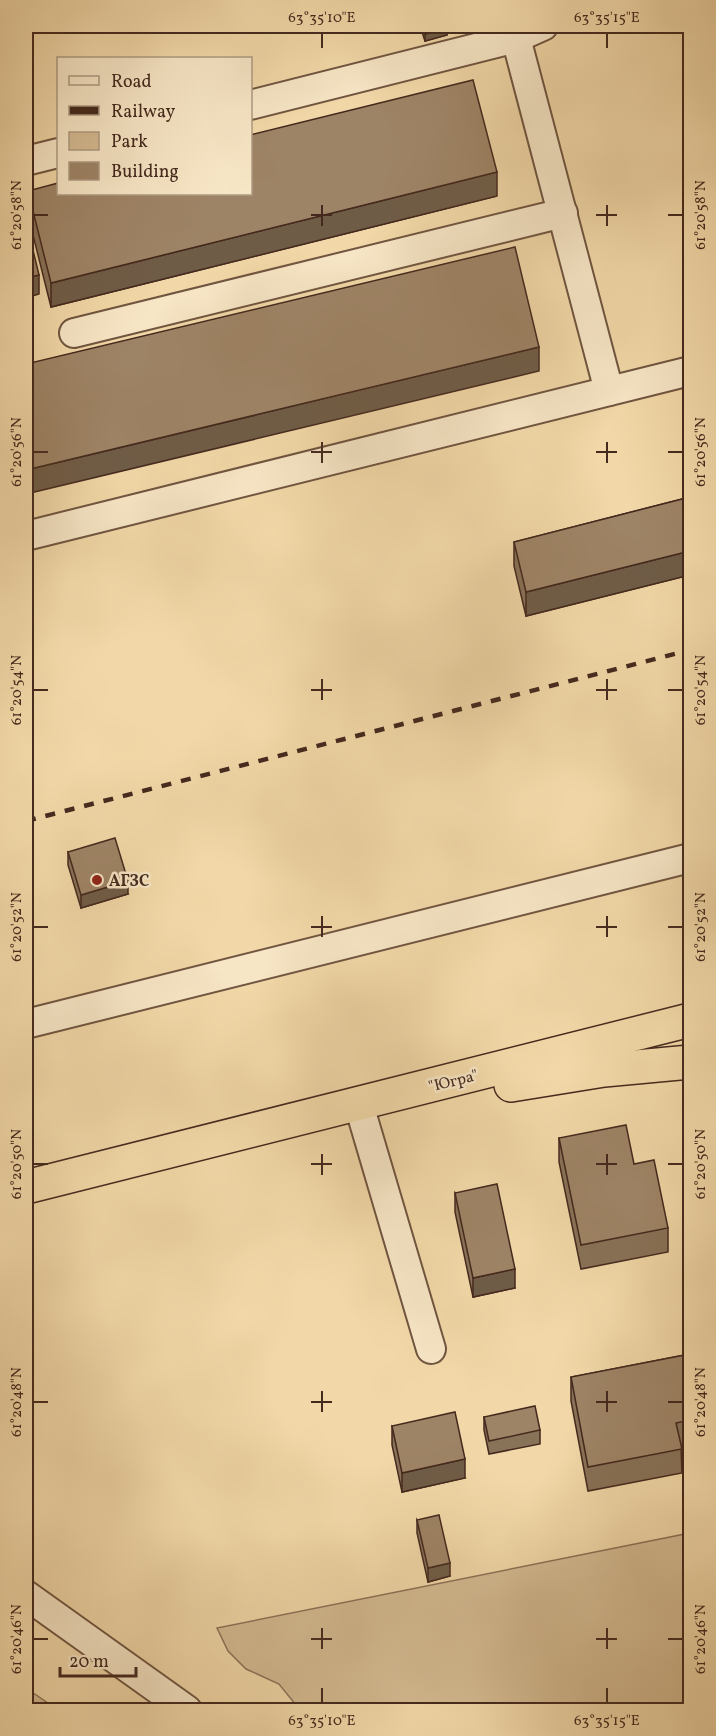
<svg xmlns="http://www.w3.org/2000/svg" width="716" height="1736" viewBox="0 0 716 1736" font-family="Vollkorn,serif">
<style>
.green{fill:#d4ba91;stroke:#8c7258;stroke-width:1.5}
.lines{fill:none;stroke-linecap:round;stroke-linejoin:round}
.minor-casing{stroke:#705540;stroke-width:32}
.highway-casing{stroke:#44291e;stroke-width:36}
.minor{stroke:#f7e6c6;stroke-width:28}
.highway{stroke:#f2d8a8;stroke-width:33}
.rail{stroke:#44291e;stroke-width:4.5;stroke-dasharray:10 10;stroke-linecap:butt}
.wall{fill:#887258;stroke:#44291e;stroke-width:1.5}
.shaded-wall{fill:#6f5c47;stroke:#44291e;stroke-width:1.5}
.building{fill:#9e8466;stroke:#44291e;stroke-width:1.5}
.ticks{fill:none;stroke:#44291e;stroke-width:2}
.poi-dot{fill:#8f2418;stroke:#f7e6c6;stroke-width:2}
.labels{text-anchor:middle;stroke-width:5;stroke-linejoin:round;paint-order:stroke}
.poi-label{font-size:16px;font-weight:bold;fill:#44291e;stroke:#f7e6c6;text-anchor:start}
.street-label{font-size:16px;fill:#44291e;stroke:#f7e6c6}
.neatline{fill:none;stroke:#44291e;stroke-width:2}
.ticks-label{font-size:15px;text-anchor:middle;fill:#44291e}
</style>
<rect width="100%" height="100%" fill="#f2d8a8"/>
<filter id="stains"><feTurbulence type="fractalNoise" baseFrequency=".00333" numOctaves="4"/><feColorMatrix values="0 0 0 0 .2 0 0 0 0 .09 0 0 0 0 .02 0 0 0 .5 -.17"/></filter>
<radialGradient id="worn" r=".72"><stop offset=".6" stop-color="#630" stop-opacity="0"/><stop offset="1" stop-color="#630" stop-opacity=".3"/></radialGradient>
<g class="green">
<path d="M690,1533V1710H300L279,1684L246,1669L228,1651L217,1628Z"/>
<path d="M26,1688L58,1710H26Z"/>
</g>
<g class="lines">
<g class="minor-casing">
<g id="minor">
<path d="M516,38L609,391"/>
<path d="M250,105L516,38L543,26"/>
<path d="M26,161L58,153"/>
<path d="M74,333L563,213"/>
<path d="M26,536L690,371"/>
<path d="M26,1024L690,858"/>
<path d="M361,1112L431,1349"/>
<path d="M26,1595L187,1710"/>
</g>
</g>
<g class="highway-casing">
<g id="highway">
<path d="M511,1085L604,1070L690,1062"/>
<path d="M26,1187L690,1020"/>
</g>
</g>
<use href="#minor" class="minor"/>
<use href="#highway" class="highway"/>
<path class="rail" d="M26,821L690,650"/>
</g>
<g class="wall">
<path d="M420,26H446L447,35L425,41Z"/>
<path d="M28,191L497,196L51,307L28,215Z"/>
<path d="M690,497V575L526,616L514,566V542Z"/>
<path d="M68,852L128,894L81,908L68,865Z"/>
<path d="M559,1138L634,1164L668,1228V1252L581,1269L559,1162Z"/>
<path d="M455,1193L515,1288L473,1297L455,1212Z"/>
<path d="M690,1354V1444L681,1446L682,1473L588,1491L571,1401V1377Z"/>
<path d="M484,1417L540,1430V1444L489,1454L484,1430Z"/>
<path d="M392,1426L465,1478L402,1492L392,1445Z"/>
<path d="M417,1520L450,1576L428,1582L417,1533Z"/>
</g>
<g class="shaded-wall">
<path d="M447,28V35L425,41V34Z"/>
<path d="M497,172V196L51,307V283Z"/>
<path d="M39,275V294L26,298V278Z"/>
<path d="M539,347V371L26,494V470Z"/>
<path d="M690,551V575L526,616V592Z"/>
<path d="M128,881V894L81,908V895Z"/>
<path d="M515,1269V1288L473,1297V1278Z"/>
<path d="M465,1459V1478L402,1492V1473Z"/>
<path d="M450,1563V1576L428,1582V1568Z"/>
</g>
<g class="building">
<path d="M422,26H446L447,28L425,34Z"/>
<path d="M473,80L497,172L51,283L28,191L58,183V194H250V135Z"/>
<path d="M26,221L39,275L26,278Z"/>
<path d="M515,247L539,347L26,470V364Z"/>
<path d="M690,497V551L526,592L514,542Z"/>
<path d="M115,838L128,881L81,895L68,852Z"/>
<path d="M626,1125L634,1164L654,1160L668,1228L581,1245L559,1138Z"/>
<path d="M497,1184L515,1269L473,1278L455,1193Z"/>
<path d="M690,1354V1420L676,1423L682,1449L588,1467L571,1377Z"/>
<path d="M535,1406L540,1430L489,1441L484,1417Z"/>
<path d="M455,1412L465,1459L402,1473L392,1426Z"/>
<path d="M439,1515L450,1563L428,1568L417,1520Z"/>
</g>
<path class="ticks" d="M322,33V48M607,33V48M322,205V226M607,205V226M33,215H48M311,215H332M596,215H617M668,215H683M322,442V463M607,442V463M33,452H48M311,452H332M596,452H617M668,452H683M322,679V700M607,679V700M33,690H48M311,690H332M596,690H617M668,690H683M322,916V937M607,916V937M33,927H48M311,927H332M596,927H617M668,927H683M322,1154V1175M607,1154V1175M33,1164H48M311,1164H332M596,1164H617M668,1164H683M322,1391V1412M607,1391V1412M33,1402H48M311,1402H332M596,1402H617M668,1402H683M322,1628V1649M607,1628V1649M33,1639H48M311,1639H332M596,1639H617M668,1639H683M322,1688V1703M607,1688V1703"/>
<circle class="poi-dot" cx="97" cy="880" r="6"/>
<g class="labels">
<g class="poi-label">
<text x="109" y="886">АГЗС</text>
</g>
<g class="street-label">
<text transform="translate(453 1080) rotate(-14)" y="6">"Югра"</text>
</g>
</g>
<rect width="716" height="1736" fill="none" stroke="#f2d8a8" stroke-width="66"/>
<rect x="57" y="57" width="195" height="138" fill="#f7e6c6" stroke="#af9a83" stroke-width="1.5"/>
<rect x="69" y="76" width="30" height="9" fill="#f7e6c6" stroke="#af9a83" stroke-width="1.5"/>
<text x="111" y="87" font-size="18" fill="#44291e">Road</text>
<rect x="69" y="106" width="30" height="9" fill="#44291e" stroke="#af9a83" stroke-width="1.5"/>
<text x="111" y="117" font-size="18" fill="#44291e">Railway</text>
<rect x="69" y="132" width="30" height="18" fill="#d4ba91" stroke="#af9a83" stroke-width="1.5"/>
<text x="111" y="147" font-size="18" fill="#44291e">Park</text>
<rect x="69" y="162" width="30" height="18" fill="#9e8466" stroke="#af9a83" stroke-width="1.5"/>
<text x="111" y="177" font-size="18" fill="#44291e">Building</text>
<path d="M60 1667v9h76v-9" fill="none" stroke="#44291e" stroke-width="3"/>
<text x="69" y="1667" font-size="18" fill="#44291e" stroke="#f7e6c6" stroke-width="4.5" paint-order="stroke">20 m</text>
<rect x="33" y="33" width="650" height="1670" class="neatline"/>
<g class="ticks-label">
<text x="322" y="22">63°35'10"E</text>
<text x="607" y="22">63°35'15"E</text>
<text transform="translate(16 215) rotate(-90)" y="5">61°20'58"N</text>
<text transform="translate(700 215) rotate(-90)" y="5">61°20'58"N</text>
<text transform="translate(16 452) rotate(-90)" y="5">61°20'56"N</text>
<text transform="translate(700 452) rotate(-90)" y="5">61°20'56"N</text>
<text transform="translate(16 690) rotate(-90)" y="5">61°20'54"N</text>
<text transform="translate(700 690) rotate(-90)" y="5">61°20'54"N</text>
<text transform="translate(16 927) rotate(-90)" y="5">61°20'52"N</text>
<text transform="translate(700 927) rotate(-90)" y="5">61°20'52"N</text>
<text transform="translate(16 1164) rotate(-90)" y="5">61°20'50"N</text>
<text transform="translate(700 1164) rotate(-90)" y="5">61°20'50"N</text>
<text transform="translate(16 1402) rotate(-90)" y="5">61°20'48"N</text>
<text transform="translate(700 1402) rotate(-90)" y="5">61°20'48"N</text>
<text transform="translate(16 1639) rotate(-90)" y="5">61°20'46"N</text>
<text transform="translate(700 1639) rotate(-90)" y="5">61°20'46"N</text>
<text x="322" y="1725">63°35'10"E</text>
<text x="607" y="1725">63°35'15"E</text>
</g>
<rect width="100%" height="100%" filter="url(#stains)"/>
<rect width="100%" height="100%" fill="url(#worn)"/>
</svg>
